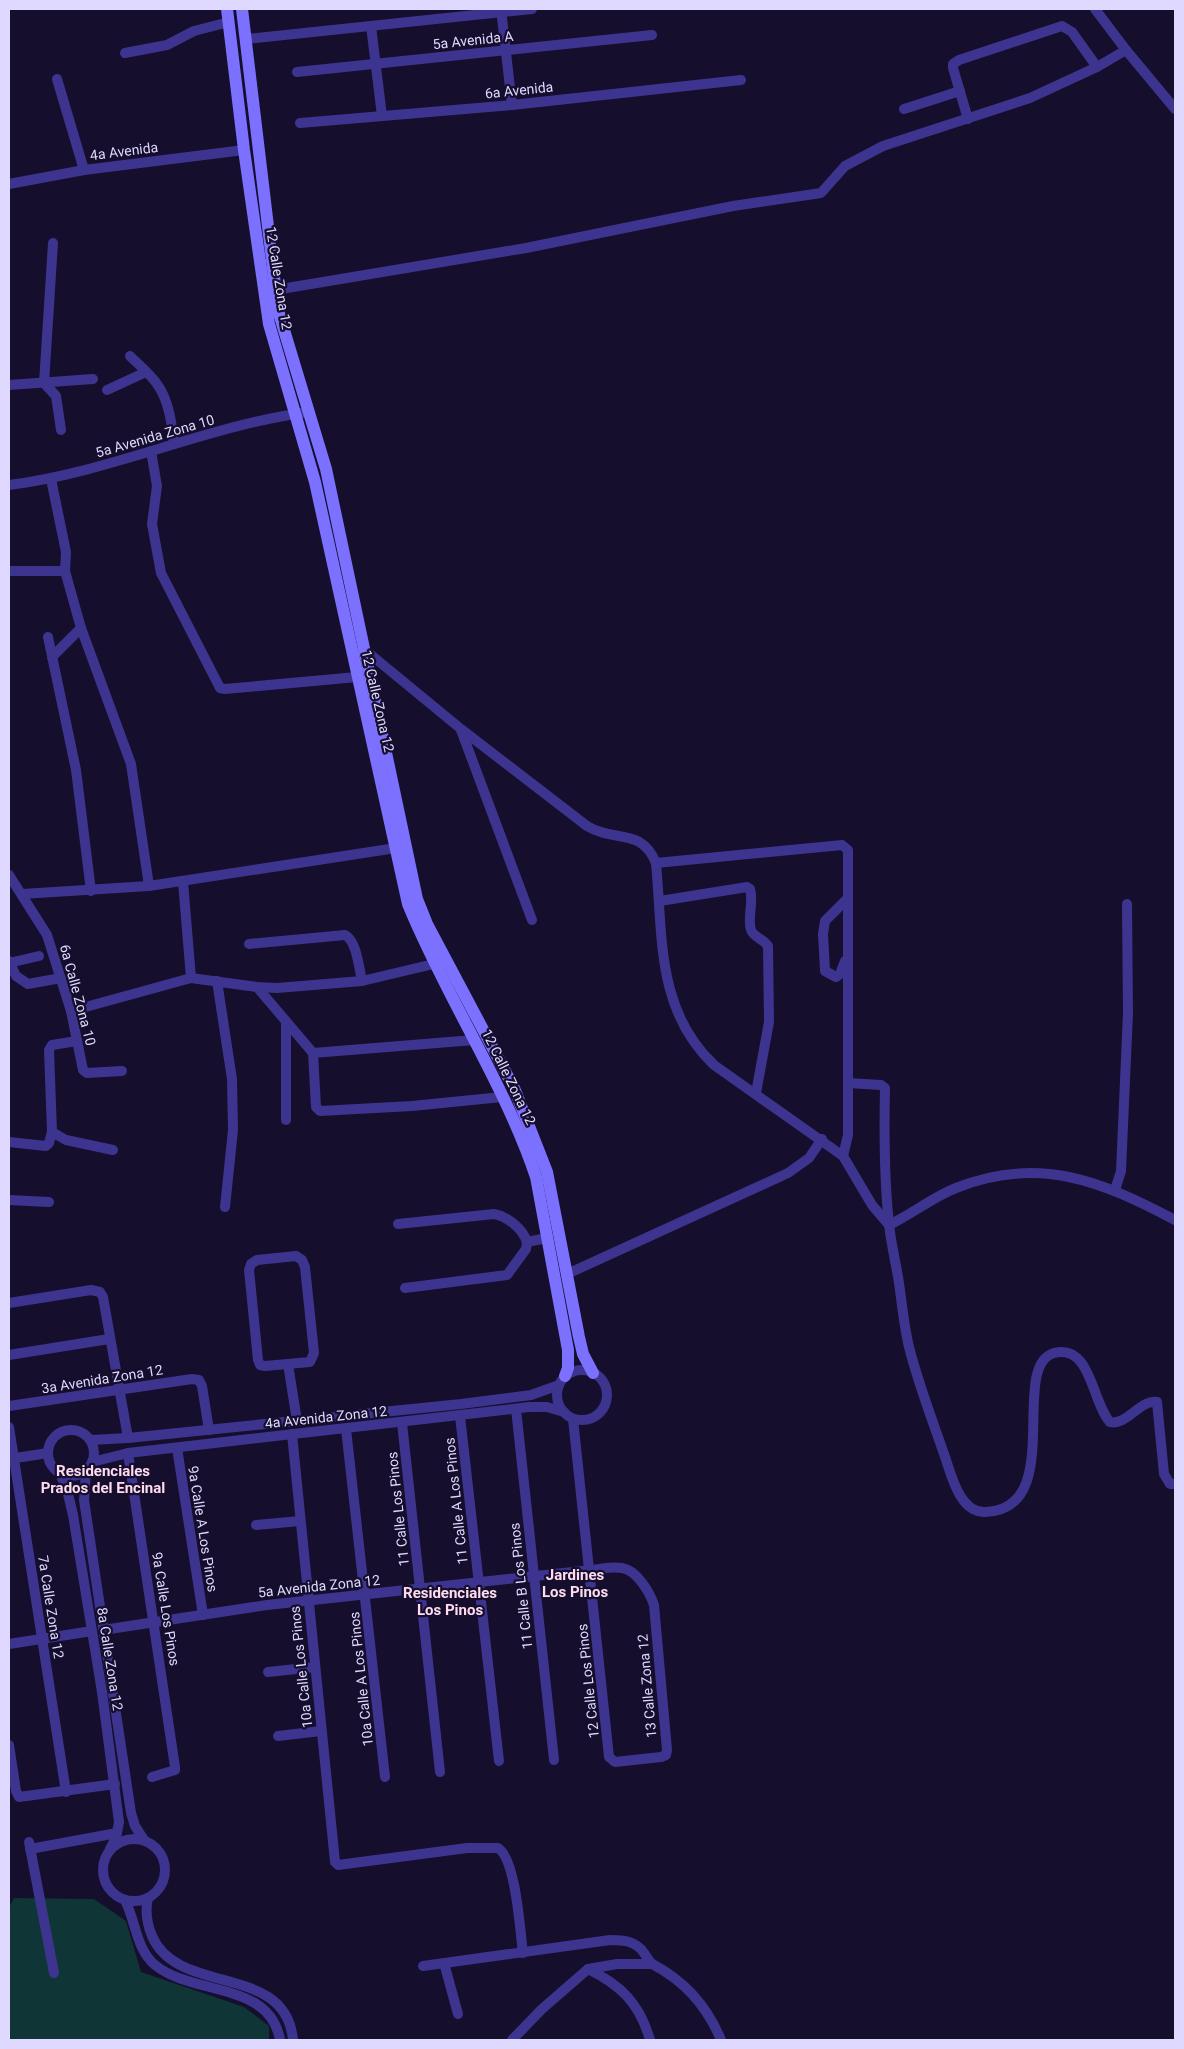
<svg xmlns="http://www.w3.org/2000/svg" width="1184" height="2049" viewBox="0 0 1184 2049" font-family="Roboto,sans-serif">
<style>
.green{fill:#103536}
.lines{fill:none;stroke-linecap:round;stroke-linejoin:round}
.street{stroke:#3d348f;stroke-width:10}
.secondary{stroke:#7c70ff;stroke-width:12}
.labels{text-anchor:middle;stroke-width:4.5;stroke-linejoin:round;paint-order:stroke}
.street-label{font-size:14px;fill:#dfd9ff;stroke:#150e2c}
.neighbourhood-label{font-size:15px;font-weight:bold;fill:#ffdbf0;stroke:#150e2c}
</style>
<rect width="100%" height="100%" fill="#150e2c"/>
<path class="green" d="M14,1898L94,1899L126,1921L141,1972L244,2007L269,2026V2040H9V1907Z"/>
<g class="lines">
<g class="street">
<path d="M501,9L512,105"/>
<path d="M1095,9L1126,50L1175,109"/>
<path d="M371,26L382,116"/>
<path d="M247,39L532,9"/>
<path d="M125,53L167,45L194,31L229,22"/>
<path d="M297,72L652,35"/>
<path d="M57,79L84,170"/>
<path d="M904,109L960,91"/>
<path d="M968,119L953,68V64L959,60L1062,26L1072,32L1097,67"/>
<path d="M300,123L512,105L741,80"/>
<path d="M9,184L84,170L244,150"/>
<path d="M53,243L44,383L56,396L61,430"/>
<path d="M275,290L526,248L733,206L821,193L845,166L883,146L1030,98L1097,67L1126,50"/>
<path d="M130,356C139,365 150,374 157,384C169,400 172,425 174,444"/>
<path d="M9,385L93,379"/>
<path d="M107,390L146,372"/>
<path d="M151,451L157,486L152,524L161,573L220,688L225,689L357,677"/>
<path d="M51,479L66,552L65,571L81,628L131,764L149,886"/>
<path d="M9,485C111,472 206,426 308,412"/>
<path d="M9,571H65"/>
<path d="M48,637L76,770L91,891"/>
<path d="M361,651L365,650L461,729L587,826C615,843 641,827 656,863C663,937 656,1010 714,1065L843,1156L872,1205L889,1225"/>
<path d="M52,657L81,628"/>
<path d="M461,730L532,920"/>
<path d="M656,863L842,845L848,850V1135L843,1156"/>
<path d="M9,875L47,935L71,1011L83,1070L87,1073L122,1071"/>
<path d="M183,882L191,978"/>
<path d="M22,894L149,886L396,848"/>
<path d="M660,901L747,887L750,889C754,902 747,918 751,930C753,937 764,939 768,946L769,1022L756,1093"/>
<path d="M249,944L345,935C357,941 359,969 362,981"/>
<path d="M9,961L16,976L28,984L61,978"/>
<path d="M845,961L840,974L836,977L825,971L823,934L825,921L847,899"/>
<path d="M9,963L39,956"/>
<path d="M217,981L232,1079L233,1130L225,1207"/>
<path d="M257,987L313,1053L316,1107L320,1111L412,1106L502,1097"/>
<path d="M71,1011L191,978L257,987L277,988L362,981L442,962"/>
<path d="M286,1023V1120"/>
<path d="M313,1053L474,1040"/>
<path d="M848,1083L881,1085L885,1088C884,1133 884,1178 889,1224C891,1244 896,1263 899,1283C902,1304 904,1326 909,1347C918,1383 932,1419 944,1454C951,1473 959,1513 985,1512C1067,1510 1008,1366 1054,1353C1091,1343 1092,1403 1110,1422C1127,1426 1140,1399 1157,1402L1164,1474L1170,1484H1175"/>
<path d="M52,1132L66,1140L113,1150"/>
<path d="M9,1142L46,1146L49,1143L52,1132L49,1050L52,1045L77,1041"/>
<path d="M1115,1190L1121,1171L1128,1013L1127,904"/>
<path d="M9,1200L49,1202"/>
<path d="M398,1224L494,1214C507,1216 523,1229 527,1242L547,1238"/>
<path d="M889,1225C912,1214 933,1197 956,1188C1039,1155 1101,1181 1175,1220"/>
<path d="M296,1256L302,1260L305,1267L314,1353L310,1362L265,1366L260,1365L258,1360L249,1270L251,1264L257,1260Z"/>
<path d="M567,1274L788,1173L809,1158L822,1139"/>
<path d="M405,1288L507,1275L526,1249L527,1242"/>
<path d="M9,1303L91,1290L100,1292L103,1297L128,1438"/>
<path d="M9,1355L109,1339"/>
<path d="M288,1364L297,1421"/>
<circle cx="582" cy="1395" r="25"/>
<path d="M9,1406L192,1379L199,1380L202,1386L209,1430"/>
<path d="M516,1409L554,1760"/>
<path d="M460,1416L499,1761"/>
<path d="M402,1423L440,1772"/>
<path d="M9,1427L66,1792"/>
<path d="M346,1429L385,1777"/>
<circle cx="71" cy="1453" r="23"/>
<path d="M292,1434L335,1862L338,1865L467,1848H498C516,1859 520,1931 523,1953"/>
<path d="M91,1440L128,1438L461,1404L531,1395L559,1385"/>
<path d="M177,1448L203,1615"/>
<path d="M128,1453L175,1767V1770L152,1777"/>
<path d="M9,1459L48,1453"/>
<path d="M92,1462L128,1453L529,1407H547L564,1412"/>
<path d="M86,1471L84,1500L131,1813L135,1826L144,1840"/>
<path d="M60,1473L68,1494L73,1515L102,1692L119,1822L116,1838L110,1849"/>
<path d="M256,1525L300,1521"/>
<path d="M103,1630L267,1605L591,1570C601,1569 613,1566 622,1568C637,1570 650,1593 654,1605L667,1750L666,1755L661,1757L615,1762L609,1757L573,1419"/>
<path d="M9,1644L92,1631"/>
<path d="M268,1672L315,1667"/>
<path d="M278,1736L321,1731"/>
<path d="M9,1745L16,1791L19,1797L115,1784"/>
<circle cx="134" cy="1870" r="31"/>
<path d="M29,1842L54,1973"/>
<path d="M30,1849L117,1833"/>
<path d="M148,1898C145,1911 147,1924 152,1936C178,1997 286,1962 293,2040"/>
<path d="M125,1900C136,1922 136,1949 155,1965C193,1996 270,1981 280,2040"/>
<path d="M444,1963L458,2014"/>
<path d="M423,1966L610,1940C624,1940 636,1941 644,1953C647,1957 649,1962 654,1965C686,1982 707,2006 721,2040"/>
<path d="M588,1969C621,1985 640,2004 650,2040"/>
<path d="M512,2040L542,2009L588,1969L617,1964H652"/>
</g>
<g class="secondary">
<path d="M227,9L244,150L269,324L315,482L408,904C446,997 504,1082 536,1177L568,1350V1368L565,1376"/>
<path d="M242,9L278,310L326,469L417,899L427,924L514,1088L547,1172L579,1337L583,1354L593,1373"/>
</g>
</g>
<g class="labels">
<g class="street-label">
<text transform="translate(473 40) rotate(-6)" y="5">5a Avenida A</text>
<text transform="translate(519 90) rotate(-6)" y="5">6a Avenida</text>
<text transform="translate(124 151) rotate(-7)" y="5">4a Avenida</text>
<text transform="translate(279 278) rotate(81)" y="5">12 Calle Zona 12</text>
<text transform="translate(155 436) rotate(-16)" y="5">5a Avenida Zona 10</text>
<text transform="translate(378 701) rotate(77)" y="5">12 Calle Zona 12</text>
<text transform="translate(78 995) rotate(75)" y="5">6a Calle Zona 10</text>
<text transform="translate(509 1077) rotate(64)" y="5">12 Calle Zona 12</text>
<text transform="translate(102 1379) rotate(-9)" y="5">3a Avenida Zona 12</text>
<text transform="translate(326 1417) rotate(-6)" y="5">4a Avenida Zona 12</text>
<text transform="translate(456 1501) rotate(-96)" y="5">11 Calle A Los Pinos</text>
<text transform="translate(398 1509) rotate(-96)" y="5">11 Calle Los Pinos</text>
<text transform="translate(203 1529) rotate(81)" y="5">9a Calle A Los Pinos</text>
<text transform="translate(319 1586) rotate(-6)" y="5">5a Avenida Zona 12</text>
<text transform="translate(521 1586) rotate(-96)" y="5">11 Calle B Los Pinos</text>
<text transform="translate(51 1607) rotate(81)" y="5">7a Calle Zona 12</text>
<text transform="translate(166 1609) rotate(81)" y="5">9a Calle Los Pinos</text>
<text transform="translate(110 1659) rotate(81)" y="5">8a Calle Zona 12</text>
<text transform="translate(301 1667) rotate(-96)" y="5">10a Calle Los Pinos</text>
<text transform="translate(361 1679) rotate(-96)" y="5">10a Calle A Los Pinos</text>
<text transform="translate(588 1681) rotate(-96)" y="5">12 Calle Los Pinos</text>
<text transform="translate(647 1686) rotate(-95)" y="5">13 Calle Zona 12</text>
</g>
<g class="neighbourhood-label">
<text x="103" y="1476">Residenciales<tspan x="103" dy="17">Prados del Encinal</tspan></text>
<text x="575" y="1580">Jardines<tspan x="575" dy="17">Los Pinos</tspan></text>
<text x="450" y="1598">Residenciales<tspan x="450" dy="17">Los Pinos</tspan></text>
</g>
</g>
<rect width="1184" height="2049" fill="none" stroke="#dfd9ff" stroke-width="20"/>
</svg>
